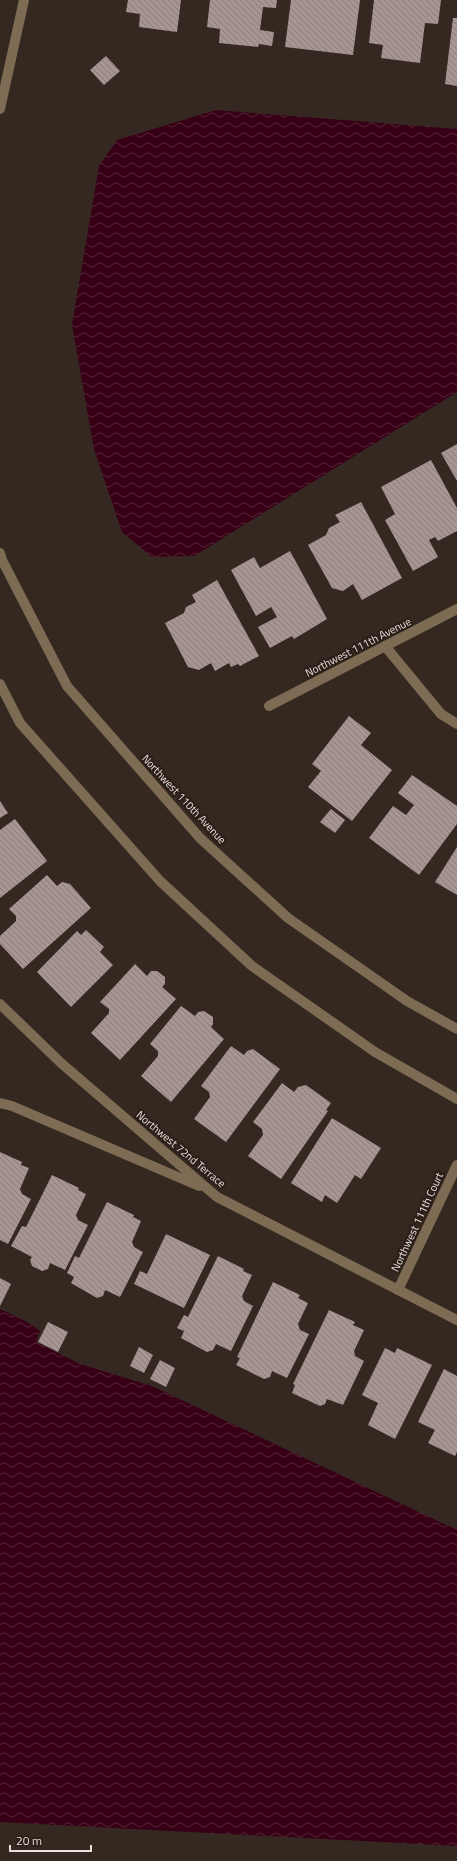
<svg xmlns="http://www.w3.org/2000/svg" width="457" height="1861" viewBox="0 0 457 1861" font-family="'Titillium Web',sans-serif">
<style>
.water{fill:url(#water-waves)}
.building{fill:url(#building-back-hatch)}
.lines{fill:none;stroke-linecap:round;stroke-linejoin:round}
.minor{stroke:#7d6b53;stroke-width:10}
.labels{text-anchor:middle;stroke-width:4;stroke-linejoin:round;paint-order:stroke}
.street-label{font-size:11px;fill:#e9e0dc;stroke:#2a1e17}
</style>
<defs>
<pattern id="water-waves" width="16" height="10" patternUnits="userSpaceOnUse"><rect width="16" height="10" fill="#380016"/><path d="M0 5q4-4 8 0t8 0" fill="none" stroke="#552537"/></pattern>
<pattern id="building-back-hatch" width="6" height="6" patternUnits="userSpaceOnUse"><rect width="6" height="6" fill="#a79593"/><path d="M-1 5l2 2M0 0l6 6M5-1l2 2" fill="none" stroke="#8a7c7b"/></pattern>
</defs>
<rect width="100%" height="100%" fill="#342821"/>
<g class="water">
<path d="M216,110L457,129V392L194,556L152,557L122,532L94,449L72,325L99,166L117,140Z"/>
<path d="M0,1309L27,1322L40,1331L36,1342L80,1364L152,1386L457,1530V1846L0,1822Z"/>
</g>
<g class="building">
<path d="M128,0H181L177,32L139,27L140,14L126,12Z"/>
<path d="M210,0H277L276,8L263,7L260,30L274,32L272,46L259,44L258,47L219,43L220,29L207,27Z"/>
<path d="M291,0H360L353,55L285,47Z"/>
<path d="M374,0H441L438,24L425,23L420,63L381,58L383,45L369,43Z"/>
<path d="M453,18H457V86L445,84Z"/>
<path d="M106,56L120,71L104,85L90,70Z"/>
<path d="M457,444V481L441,453Z"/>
<path d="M431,460L457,508V531L438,541L435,537L429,540L438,557L413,571L385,520L395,514L381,487Z"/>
<path d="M361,502L402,578L362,600L353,584L343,591L332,588L308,545L326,535L329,528L340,522L335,515Z"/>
<path d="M290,551L327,619L294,639L292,636L270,648L258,627L277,617L271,607L256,616L231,570L254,557L260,568Z"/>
<path d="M217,580L259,656L240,666L238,664L231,667L229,663L215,671L211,663L199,670L188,667L165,623L184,613L186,607L196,602L192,595Z"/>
<path d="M349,716L371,733L361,745L392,770L352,821L308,787L321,771L312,764Z"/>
<path d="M412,775L457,806V824L419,875L369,838L393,806L406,815L414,805L398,793Z"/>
<path d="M0,801L8,813L0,818Z"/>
<path d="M331,809L345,820L335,833L320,822Z"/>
<path d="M15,819L47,861L0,898V830Z"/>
<path d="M457,847V895L435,882Z"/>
<path d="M47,875L57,886L62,882L70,884L91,908L23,969L0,944V936L16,921V916L9,909Z"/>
<path d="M86,930L104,947L100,952L113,965L71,1007L37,972L77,931L81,935Z"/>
<path d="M135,964L147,976L151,971H157L165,977V984L162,987L176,999L120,1060L91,1033L109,1013V1009L100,1002Z"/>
<path d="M181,1006L195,1016L198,1012L204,1011L213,1017V1024L211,1027L224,1039L171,1102L141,1076L158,1056V1051L150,1044Z"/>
<path d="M231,1046L244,1055L247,1051L253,1049L280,1069L226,1142L194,1119L210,1097L209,1092L201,1086Z"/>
<path d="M282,1083L294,1092L298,1087L306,1085L331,1103L326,1110L328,1111L281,1179L248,1156L263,1135L262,1129L253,1122Z"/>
<path d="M332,1118L381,1148L361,1179L355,1175L337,1203L325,1195L322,1202L291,1183Z"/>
<path d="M0,1152L22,1162L21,1165L29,1168L20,1189L22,1194L31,1199L8,1244L0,1240Z"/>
<path d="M52,1175L79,1188L78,1190L86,1194L76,1215L78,1220L88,1225L65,1270L50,1263L48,1269L42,1271L32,1266L30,1260L32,1257L11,1246L22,1226L26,1227Z"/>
<path d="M107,1202L134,1215L133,1217L141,1221L132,1242L134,1247L143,1252L120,1297L105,1290L103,1296L97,1298L71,1283L74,1277L67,1273L75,1256L79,1258Z"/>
<path d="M166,1234L210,1255L184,1308L134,1284L140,1271L147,1274Z"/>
<path d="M218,1256L244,1269L243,1271L252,1275L242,1296L244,1301L253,1306L231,1351L216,1344L213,1350L207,1352L181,1338L184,1331L177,1328L184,1315L188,1317Z"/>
<path d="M0,1278L11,1284L0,1306Z"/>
<path d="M273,1282L300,1295L298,1298L308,1303L298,1324L300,1330L309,1334L287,1378L272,1371L270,1377L264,1379L236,1365L240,1358L237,1357Z"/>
<path d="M329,1310L355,1322L353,1325L364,1330L354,1351L355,1356L364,1361L343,1405L327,1399L325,1404L320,1406L292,1393L295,1385L293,1384Z"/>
<path d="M48,1322L68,1332L58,1352L38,1342Z"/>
<path d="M139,1347L153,1355L144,1373L130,1366Z"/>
<path d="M385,1348L395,1353L397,1348L432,1365L395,1439L368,1425L378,1403L362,1395Z"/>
<path d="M160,1360L175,1368L166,1387L150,1379Z"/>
<path d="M444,1369L457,1376V1452L455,1456L428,1443L435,1430L418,1422Z"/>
</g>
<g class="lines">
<g class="minor">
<path d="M0,109L24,0"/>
<path d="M0,553L2,560L67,686L200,838L288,918L407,1001L457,1029"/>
<path d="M385,646L441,714L457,724"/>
<path d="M0,684L20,723L160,881L252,966L375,1052L457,1099"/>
<path d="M269,706L457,609"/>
<path d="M0,1004L61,1063L217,1197L457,1320"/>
<path d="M0,1103L12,1106L199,1186"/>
<path d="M398,1290L457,1165"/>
</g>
</g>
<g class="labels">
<g class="street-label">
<text transform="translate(358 647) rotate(-27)" y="4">Northwest 111th Avenue</text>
<text transform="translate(184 799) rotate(47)" y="4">Northwest 110th Avenue</text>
<text transform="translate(181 1149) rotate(40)" y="4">Northwest 72nd Terrace</text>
<text transform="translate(417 1222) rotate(-65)" y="4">Northwest 111th Court</text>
</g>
</g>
<path d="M10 1845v6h81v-6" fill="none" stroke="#e9e0dc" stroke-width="2"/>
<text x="16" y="1845" font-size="12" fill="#e9e0dc" stroke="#2a1e17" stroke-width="3" paint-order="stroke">20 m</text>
</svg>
